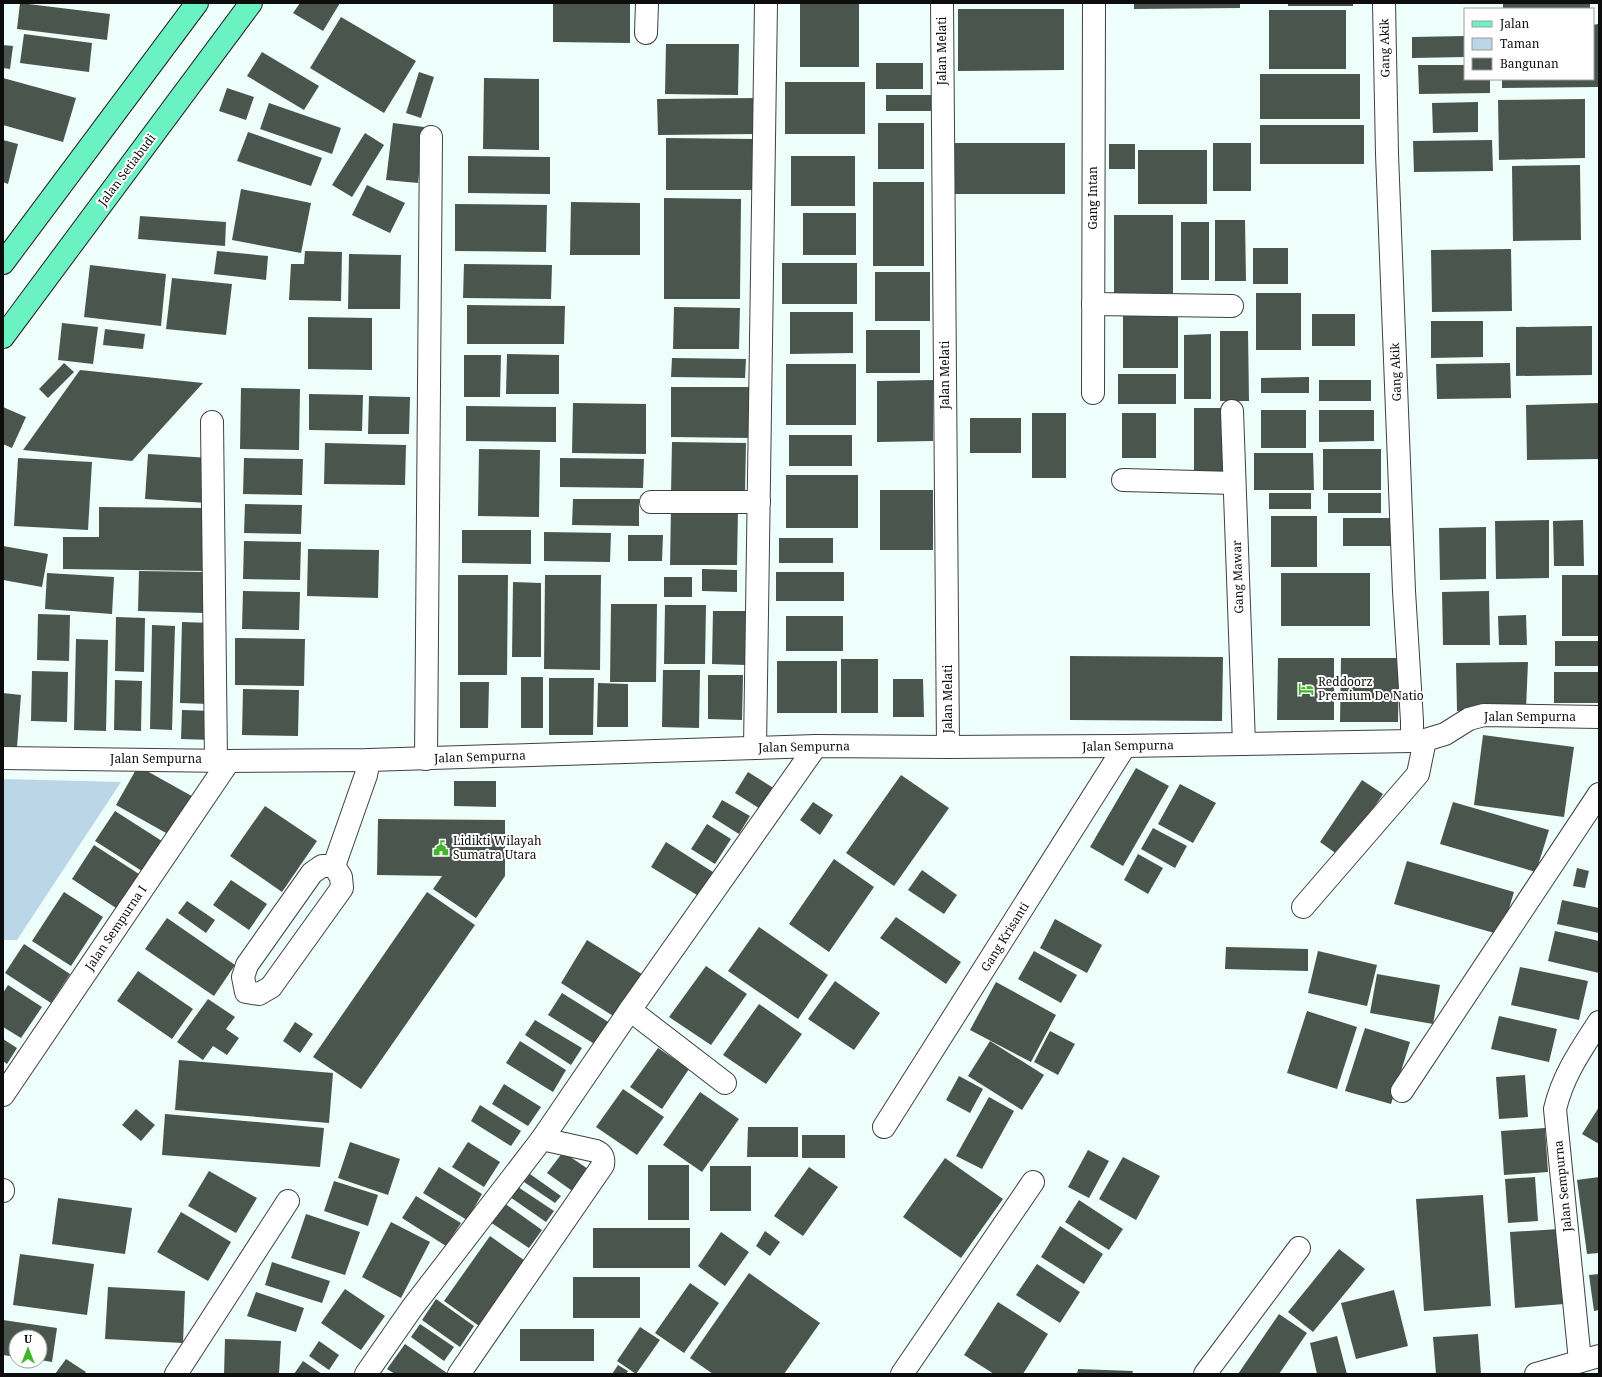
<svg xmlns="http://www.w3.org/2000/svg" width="1602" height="1377" viewBox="0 0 1602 1377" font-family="'Noto Serif',serif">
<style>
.green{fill:#bad6e7}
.building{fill:#4a564d}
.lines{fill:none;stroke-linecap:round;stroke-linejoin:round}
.minor-casing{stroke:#404040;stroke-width:24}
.major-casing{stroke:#1e1e1e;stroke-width:24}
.minor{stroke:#fff;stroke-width:22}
.major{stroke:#6af2c3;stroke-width:22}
.labels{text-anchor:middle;stroke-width:4;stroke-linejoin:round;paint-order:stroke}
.street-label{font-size:12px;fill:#0d0d0d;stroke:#fff}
.poi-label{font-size:12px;fill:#0d0d0d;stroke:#fff;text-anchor:start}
</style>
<rect width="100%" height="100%" fill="#eefefa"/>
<path class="green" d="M3,779L121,782L17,940H3Z"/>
<g class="building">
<path d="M20,3L110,14L107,40L17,29Z"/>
<path d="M300,3H340L323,31L293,13Z"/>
<path d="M553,3H630V43L553,42Z"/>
<rect x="800" y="3" width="59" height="64"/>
<path d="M1134,3H1240V8L1134,9Z"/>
<rect x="1288" y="3" width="65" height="3"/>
<rect x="1503" y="3" width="87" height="6"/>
<path d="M958,9H1064V70L958,71Z"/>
<rect x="1269" y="10" width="77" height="59"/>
<path d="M341,17L416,61L384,113L310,68Z"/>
<path d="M1598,24L1599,87L1502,88V79H1593V25Z"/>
<path d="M24,34L92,43L89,72L20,63Z"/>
<path d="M1465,36V57L1412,58V37Z"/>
<path d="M666,44H739L738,95L665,94Z"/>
<path d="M3,45L13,46L10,69L3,68Z"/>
<path d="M262,52L319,86L304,110L247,76Z"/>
<rect x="876" y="63" width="47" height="26"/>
<path d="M1418,65H1465V79H1490V93L1419,94Z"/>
<path d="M419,72L434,77L421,118L406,113Z"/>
<rect x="1260" y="74" width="100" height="45"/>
<path d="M3,78L76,98L63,142L3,125Z"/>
<path d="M484,78L539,79V150L483,149Z"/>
<rect x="785" y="82" width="80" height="52"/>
<path d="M227,88L254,97L246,120L219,111Z"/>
<rect x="886" y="95" width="45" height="16"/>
<path d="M754,98L755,134L658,135L657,99Z"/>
<path d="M1585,99V158L1499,160L1498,100Z"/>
<path d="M1478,102V132L1433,133L1432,103Z"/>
<path d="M269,103L341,128L332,154L260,129Z"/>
<path d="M393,123L424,127L418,183L386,180Z"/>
<rect x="878" y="123" width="46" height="46"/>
<rect x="1260" y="125" width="104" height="39"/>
<path d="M248,132L322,158L311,186L237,161Z"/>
<path d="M365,133L384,145L352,197L332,185Z"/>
<path d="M666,138L755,139L754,190H666Z"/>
<path d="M3,140L18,144L8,184L3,182Z"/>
<path d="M1492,140L1493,171L1414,172L1413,141Z"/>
<rect x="955" y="143" width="110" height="51"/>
<rect x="1213" y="143" width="38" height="48"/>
<rect x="1109" y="144" width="26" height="25"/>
<rect x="1138" y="150" width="69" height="54"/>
<path d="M468,156L550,157V194L468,193Z"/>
<rect x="791" y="156" width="64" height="50"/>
<path d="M1580,165L1581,240L1513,241L1512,166Z"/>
<rect x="873" y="182" width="51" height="84"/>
<path d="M367,185L405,203L390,233L352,215Z"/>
<path d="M241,189L311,203L301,253L232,240Z"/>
<path d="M664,198L741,199L740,299H664Z"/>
<path d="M571,202L640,203V255H570Z"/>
<path d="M455,204L547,205L546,252L455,251Z"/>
<rect x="803" y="213" width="53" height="42"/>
<rect x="1114" y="215" width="59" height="78"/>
<path d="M140,216L226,222L225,246L138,239Z"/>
<path d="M1215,220H1245L1246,281H1215Z"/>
<rect x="1181" y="222" width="28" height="58"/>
<rect x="1253" y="248" width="35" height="36"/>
<path d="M1511,249L1512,311L1432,312L1431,250Z"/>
<path d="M217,251L268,256L266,280L214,274Z"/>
<path d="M305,251L342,252L341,301L289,300L291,264H304Z"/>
<path d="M349,254L401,255L400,309H348Z"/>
<rect x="782" y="263" width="75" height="41"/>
<path d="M464,264L552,265L551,299L463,298Z"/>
<path d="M90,265L166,274L161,326L84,317Z"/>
<rect x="875" y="272" width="55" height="49"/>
<path d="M172,278L232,284L226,335L166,329Z"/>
<rect x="1256" y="293" width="45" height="57"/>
<path d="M467,305L565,306L564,344H467Z"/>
<path d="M674,307L740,308L739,349H673Z"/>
<path d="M790,312H853V353L790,354Z"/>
<rect x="1312" y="314" width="43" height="32"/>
<rect x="1123" y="316" width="55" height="52"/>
<path d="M308,317L372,318V370L308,369Z"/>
<path d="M1431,321H1483V357L1431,358Z"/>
<path d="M62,323L98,327L93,364L58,360Z"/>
<path d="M1592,326V375L1516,376V327Z"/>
<path d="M105,329L145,334L143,349L103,345Z"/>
<rect x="866" y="330" width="54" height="43"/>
<path d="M1220,331H1248L1249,401H1220Z"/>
<path d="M1211,334V399H1184V335Z"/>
<path d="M507,354L559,355V394H506Z"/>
<path d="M464,355H501L500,397H464Z"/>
<path d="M672,358L746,359L745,378L671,377Z"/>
<path d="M64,363L74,372L48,398L39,389Z"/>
<path d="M1510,363L1511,398L1437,399L1436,364Z"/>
<rect x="786" y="364" width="70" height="61"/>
<path d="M80,370L203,383L132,461L23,450Z"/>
<rect x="1118" y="374" width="58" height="30"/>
<path d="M1309,377V393H1261V378Z"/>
<path d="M933,380V441L877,442V381Z"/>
<rect x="1319" y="380" width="52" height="21"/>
<path d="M671,387H751V438L671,437Z"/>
<path d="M241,388L300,389L299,450L240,449Z"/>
<path d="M309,394L363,395L362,431L309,430Z"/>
<path d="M369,396L410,397L409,434H368Z"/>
<path d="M573,403L646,404V454L572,453Z"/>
<path d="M1599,403V459L1527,460L1526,405Z"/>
<path d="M466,406L556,407V442L466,441Z"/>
<path d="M3,407L26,417L12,448L3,444Z"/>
<rect x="1194" y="408" width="32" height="71"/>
<rect x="1261" y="410" width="45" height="38"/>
<path d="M1319,410H1374V441L1319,442Z"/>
<rect x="1032" y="413" width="34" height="65"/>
<rect x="1122" y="413" width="34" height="45"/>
<rect x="970" y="418" width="51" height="35"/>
<rect x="789" y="435" width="63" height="31"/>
<path d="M672,442L746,443L745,494L671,493Z"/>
<path d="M325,443L406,445L405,485L324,484Z"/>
<path d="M479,449L540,450L539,517L478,516Z"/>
<rect x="1323" y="449" width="58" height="41"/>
<path d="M1254,453H1313L1314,490H1254Z"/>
<path d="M148,454L210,458L207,503L145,499Z"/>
<path d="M18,458L92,462L88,530L14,526Z"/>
<path d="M244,458L303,459L302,495L243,494Z"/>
<path d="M560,458L644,459L643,488L560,487Z"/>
<rect x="786" y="475" width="72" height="53"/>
<rect x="880" y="490" width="53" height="60"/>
<rect x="1269" y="493" width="42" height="16"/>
<rect x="1328" y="493" width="53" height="20"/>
<path d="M573,499H639V526L572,525Z"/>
<path d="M245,504L302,505L301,534L244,533Z"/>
<path d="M99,507L207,508L206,571L63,569V537H99Z"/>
<path d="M671,508L738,509L737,565H670Z"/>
<rect x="1271" y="516" width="46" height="51"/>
<rect x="1343" y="518" width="48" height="28"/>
<path d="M1549,520V578L1496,579L1495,521Z"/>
<path d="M1583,520L1584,566H1554L1553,521Z"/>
<path d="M1486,527V579L1440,580L1439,528Z"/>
<path d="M462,530H531V564L462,563Z"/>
<path d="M544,532L611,533L610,562L544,561Z"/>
<path d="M628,535H663L662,561H628Z"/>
<rect x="779" y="538" width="54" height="25"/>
<path d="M244,541L301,542L300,580L243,579Z"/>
<path d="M3,546L48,554L42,587L3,580Z"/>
<path d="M308,549L379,550L378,598L307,596Z"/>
<path d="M702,569L737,570V592L702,591Z"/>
<path d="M139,571L205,572L204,613L138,611Z"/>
<rect x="776" y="572" width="68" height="29"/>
<path d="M47,573L114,577L112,614L45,609Z"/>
<rect x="1281" y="573" width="89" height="53"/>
<path d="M458,575H508L507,675H458Z"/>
<path d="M545,575H601L600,670L544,669Z"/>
<rect x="1562" y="575" width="37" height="61"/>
<rect x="664" y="577" width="28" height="20"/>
<path d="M513,582L541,583V657H512Z"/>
<path d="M243,591L300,592L299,630L242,629Z"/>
<path d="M1489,591L1490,645H1443L1442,592Z"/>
<path d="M611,604H657L656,682H610Z"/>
<path d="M665,605H706L705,664H664Z"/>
<path d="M713,611H747L746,665L712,664Z"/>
<path d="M38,614L70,615L69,661L37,660Z"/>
<path d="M1526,615L1527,645H1499L1498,616Z"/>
<rect x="786" y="616" width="57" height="35"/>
<path d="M116,617L145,618L144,672L115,671Z"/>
<path d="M182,622L212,623L210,704L180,703Z"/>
<path d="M152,625L175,626L172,730L150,729Z"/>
<path d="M235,638L305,639L304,686L235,685Z"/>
<path d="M76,639L108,640L106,731L74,730Z"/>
<rect x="1555" y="641" width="44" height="25"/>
<path d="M1070,656L1223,657L1222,721L1070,720Z"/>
<path d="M1278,658H1334V720H1277Z"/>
<path d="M1341,658H1399L1398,722H1340Z"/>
<rect x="841" y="659" width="37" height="54"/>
<rect x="777" y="661" width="60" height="52"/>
<path d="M1528,662L1526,709L1457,711L1456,663Z"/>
<path d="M663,670H700L699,728L662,727Z"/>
<path d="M32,671L68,672L67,722L31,721Z"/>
<rect x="1554" y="672" width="45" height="31"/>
<path d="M708,675H743L742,720L708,719Z"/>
<rect x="521" y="677" width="22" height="51"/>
<path d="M549,678H594L593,735H549Z"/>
<path d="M893,679H923L924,717H893Z"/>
<path d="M115,680L142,681L141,731L114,730Z"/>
<path d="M460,682H489L488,728H460Z"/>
<path d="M598,683L628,684V727H597Z"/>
<path d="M243,689L299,690L298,736L242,735Z"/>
<path d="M3,693L21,695L17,747L3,746Z"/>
<path d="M182,710L213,711L212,740L181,739Z"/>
<path d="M1483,735L1574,747L1564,817L1474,805Z"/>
<path d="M138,766L197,799L175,838L116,805Z"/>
<path d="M1136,768L1169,786L1123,866L1090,847Z"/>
<path d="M748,772L775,789L762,810L735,793Z"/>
<path d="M901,775L949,808L894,886L846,853Z"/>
<path d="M1362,780L1383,794L1341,857L1320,842Z"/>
<path d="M454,781H496V807L454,806Z"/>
<path d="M1180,784L1216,803L1193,843L1158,824Z"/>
<path d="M722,800L750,816L739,834L712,817Z"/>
<path d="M813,802L833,815L820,835L800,820Z"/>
<path d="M1453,802L1549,830L1536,872L1440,844Z"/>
<path d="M265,806L317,841L282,892L230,856Z"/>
<path d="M115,811L165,843L145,873L95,841Z"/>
<path d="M378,819L505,820V876L476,918L433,889L442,876L377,875Z"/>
<path d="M707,824L731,839L715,864L691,849Z"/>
<path d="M1153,828L1187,846L1175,868L1141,849Z"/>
<path d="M666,842L716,874L702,898L651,867Z"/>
<path d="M94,845L139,874L116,908L72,879Z"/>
<path d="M1138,854L1163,868L1148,894L1124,880Z"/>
<path d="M834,859L874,887L829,952L789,924Z"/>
<path d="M1407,861L1514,892L1501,935L1394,904Z"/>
<path d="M1577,868L1589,871L1585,888L1573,886Z"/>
<path d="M922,870L957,895L944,914L908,890Z"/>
<path d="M231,880L267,904L249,930L213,905Z"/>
<path d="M64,892L103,917L71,966L32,941Z"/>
<path d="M427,892L475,925L361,1089L313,1057Z"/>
<path d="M1562,900L1599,908V933L1557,924Z"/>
<path d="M187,901L215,920L206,933L178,913Z"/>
<path d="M896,917L961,962L946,984L880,938Z"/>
<path d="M167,918L235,965L214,996L145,949Z"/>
<path d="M1055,919L1102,945L1087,973L1040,948Z"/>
<path d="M759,927L828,975L798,1019L728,971Z"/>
<path d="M1555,931L1599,941V973L1548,961Z"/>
<path d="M587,940L645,976L618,1019L561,983Z"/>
<path d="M24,944L70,974L51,1003L5,973Z"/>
<path d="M1226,947L1308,949V971L1225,969Z"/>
<path d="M1034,951L1077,975L1061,1003L1018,979Z"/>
<path d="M1318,951L1377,965L1367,1006L1308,993Z"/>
<path d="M706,966L747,994L711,1045L669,1017Z"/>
<path d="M1520,967L1588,981L1579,1020L1511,1005Z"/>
<path d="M138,971L193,1009L172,1039L117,1001Z"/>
<path d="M1377,974L1440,985L1433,1024L1370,1013Z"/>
<path d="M835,981L880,1013L854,1050L808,1019Z"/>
<path d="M996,982L1056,1015L1031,1062L970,1030Z"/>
<path d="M8,985L42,1007L21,1038L3,1027V993Z"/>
<path d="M562,993L610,1023L596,1045L548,1015Z"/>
<path d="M208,999L235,1017L226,1029L239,1038L227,1055L213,1046L203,1060L177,1042Z"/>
<path d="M759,1004L802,1034L766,1084L723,1055Z"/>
<path d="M1307,1011L1357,1027L1337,1089L1287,1073Z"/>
<path d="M1499,1016L1557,1029L1549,1062L1491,1049Z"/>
<path d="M535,1020L582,1048L571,1065L525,1035Z"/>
<path d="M295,1022L313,1034L300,1053L283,1041Z"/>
<path d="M1365,1028L1410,1042L1391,1104L1345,1091Z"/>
<path d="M1050,1031L1075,1044L1058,1075L1034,1062Z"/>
<path d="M3,1039L17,1048L7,1064L3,1061Z"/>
<path d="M520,1041L566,1070L553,1092L506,1063Z"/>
<path d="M990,1041L1044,1075L1022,1110L968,1076Z"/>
<path d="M658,1048L689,1069L662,1109L630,1087Z"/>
<path d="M179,1060L333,1073L329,1123L175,1110Z"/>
<path d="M1525,1075L1528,1117L1499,1119L1496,1077Z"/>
<path d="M959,1076L983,1089L970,1113L946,1100Z"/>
<path d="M504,1084L541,1107L528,1126L492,1104Z"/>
<path d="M623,1089L664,1117L637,1155L596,1127Z"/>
<path d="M700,1092L739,1119L702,1172L663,1145Z"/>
<path d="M989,1097L1014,1111L982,1169L956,1156Z"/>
<path d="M480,1105L521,1131L511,1146L471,1121Z"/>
<path d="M1599,1107V1144L1582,1134Z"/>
<path d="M136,1109L155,1125L141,1141L122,1125Z"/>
<path d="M165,1114L324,1128L320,1167L162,1155Z"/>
<path d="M748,1127H798V1157H747Z"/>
<path d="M1545,1128L1548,1172L1504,1175L1501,1131Z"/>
<rect x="802" y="1135" width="43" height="23"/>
<path d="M350,1142L400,1159L388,1195L338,1178Z"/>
<path d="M468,1142L500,1162L484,1187L452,1167Z"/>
<path d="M1088,1150L1109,1161L1089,1198L1068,1187Z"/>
<path d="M563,1152L594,1173L578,1195L547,1173Z"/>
<path d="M1123,1157L1160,1176L1136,1220L1099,1199Z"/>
<path d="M945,1158L1003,1199L961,1258L903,1217Z"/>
<rect x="648" y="1165" width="41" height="55"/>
<rect x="710" y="1166" width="41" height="45"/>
<path d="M439,1167L482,1194L467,1220L423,1193Z"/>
<path d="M809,1167L838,1187L803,1236L774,1216Z"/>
<path d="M209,1171L257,1198L236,1233L188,1206Z"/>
<path d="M530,1174L561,1196L555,1203L524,1182Z"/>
<path d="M1535,1177L1538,1221L1508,1223L1505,1179Z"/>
<path d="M1599,1177V1253L1587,1254L1577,1180Z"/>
<path d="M334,1181L378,1195L368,1226L324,1211Z"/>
<path d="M518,1187L554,1211L546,1222L510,1197Z"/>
<path d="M1483,1195L1491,1306L1424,1311L1416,1199Z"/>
<path d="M416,1196L461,1223L446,1246L402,1218Z"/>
<path d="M58,1198L132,1208L125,1254L52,1244Z"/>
<path d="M1079,1200L1123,1229L1109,1250L1065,1222Z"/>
<path d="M504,1203L542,1230L529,1248L490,1222Z"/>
<path d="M181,1212L231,1242L208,1281L157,1252Z"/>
<path d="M306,1214L360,1232L345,1275L291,1258Z"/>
<path d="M391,1222L430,1242L401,1298L362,1277Z"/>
<path d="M1060,1226L1103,1254L1084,1284L1041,1257Z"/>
<rect x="593" y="1228" width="97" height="40"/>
<path d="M1559,1229L1564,1304L1515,1308L1510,1232Z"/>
<path d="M765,1231L780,1242L770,1256L756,1246Z"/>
<path d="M721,1232L749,1252L725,1286L698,1266Z"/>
<path d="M490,1236L528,1263L482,1328L444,1301Z"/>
<path d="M1339,1249L1365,1269L1313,1332L1288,1312Z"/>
<path d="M20,1254L94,1264L87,1315L13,1305Z"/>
<path d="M272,1262L330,1281L322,1303L265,1285Z"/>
<path d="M1037,1264L1080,1292L1060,1323L1016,1295Z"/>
<path d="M749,1273L820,1323L784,1374H713L690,1358Z"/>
<path d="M1599,1274V1310L1594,1311L1589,1275Z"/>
<rect x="573" y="1277" width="67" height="41"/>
<path d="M690,1283L719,1303L684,1353L655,1333Z"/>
<path d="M108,1287L185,1291L183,1343L105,1339Z"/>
<path d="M345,1289L385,1316L361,1350L321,1323Z"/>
<path d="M1394,1290L1408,1346L1356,1359L1341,1303Z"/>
<path d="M256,1292L304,1308L296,1332L247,1316Z"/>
<path d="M436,1299L474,1326L460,1347L422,1320Z"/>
<path d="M998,1302L1048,1334L1023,1374H994L964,1355Z"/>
<path d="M1279,1314L1307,1333L1279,1374H1238Z"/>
<path d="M3,1320L57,1328L52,1362L40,1360V1337H16V1357L3,1355Z"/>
<path d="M420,1324L454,1347L444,1361L411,1337Z"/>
<path d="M640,1327L660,1340L636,1374L617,1361Z"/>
<rect x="520" y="1329" width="74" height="32"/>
<path d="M1478,1334L1481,1374H1436L1433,1337Z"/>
<path d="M1337,1336L1347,1374H1317L1310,1343Z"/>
<path d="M225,1339L281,1341L279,1374H224Z"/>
<path d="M319,1341L339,1355L329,1370L309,1356Z"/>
<path d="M405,1344L447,1373L446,1374H395L387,1369Z"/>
<path d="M66,1359L86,1372L84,1374H55Z"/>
<path d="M303,1361L322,1374H294Z"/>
<path d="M618,1365L628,1371L626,1374H612Z"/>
<path d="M1078,1369L1133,1371L1132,1374H1077Z"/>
</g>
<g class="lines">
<g class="minor-casing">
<g id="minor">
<path d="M942,3L948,747"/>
<path d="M1384,3L1387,154L1404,591L1412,721V741"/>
<path d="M646,33L647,3"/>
<path d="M1093,304L1232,306"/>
<path d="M1093,393L1094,3"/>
<path d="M1232,411L1244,744"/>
<path d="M212,422L216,760"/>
<path d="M1123,480L1234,483"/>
<path d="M651,502H759"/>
<path d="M755,748L766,3"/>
<path d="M3,758L229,761L369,760L816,746L948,747L1125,746L1412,741L1425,740L1445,734L1469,719L1484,715L1599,717"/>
<path d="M426,759L431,137"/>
<path d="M322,866H334L341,877L342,888L271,987L259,994L246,992L243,977L247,965L312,873Z"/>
<path d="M334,866L366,775L369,760"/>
<path d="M1303,907L1418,774L1425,740"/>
<path d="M630,1010L725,1083"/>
<path d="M1402,1091L1599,794"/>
<path d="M3,1095L229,761"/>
<path d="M884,1127L1125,746"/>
<path d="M3,1191V1190"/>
<path d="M1580,1361L1555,1109C1563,1075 1581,1050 1599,1022"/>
<path d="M176,1374L288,1201"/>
<path d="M366,1374L412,1308L542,1139L630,1010L816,746"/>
<path d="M459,1374L603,1165C604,1158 603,1154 596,1151L542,1139"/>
<path d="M902,1374L1033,1182"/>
<path d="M1205,1374L1299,1248"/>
<path d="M1536,1374L1599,1356"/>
</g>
</g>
<g class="major-casing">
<g id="major">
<path d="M3,263L197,3"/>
<path d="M3,337L251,3"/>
</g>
</g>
<use href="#minor" class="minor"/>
<use href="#major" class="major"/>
</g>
<defs>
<g id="hotel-bare" transform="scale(1.2)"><path d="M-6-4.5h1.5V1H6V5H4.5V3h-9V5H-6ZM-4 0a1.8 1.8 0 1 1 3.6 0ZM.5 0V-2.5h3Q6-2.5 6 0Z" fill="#40b72b" stroke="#fff" stroke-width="2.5" paint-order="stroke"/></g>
<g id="civic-bare" transform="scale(1.2)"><path d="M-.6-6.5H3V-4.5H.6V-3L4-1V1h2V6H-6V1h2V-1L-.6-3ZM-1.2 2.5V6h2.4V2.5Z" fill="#40b72b" stroke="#fff" stroke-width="2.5" paint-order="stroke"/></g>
</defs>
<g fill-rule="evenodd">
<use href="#hotel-bare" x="1306" y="689"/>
<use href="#civic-bare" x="441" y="848"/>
</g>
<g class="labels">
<g class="street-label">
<text transform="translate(1385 48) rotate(-91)" y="4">Gang Akik</text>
<text transform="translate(942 51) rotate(-90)" y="4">Jalan Melati</text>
<text transform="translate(127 170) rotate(-53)" y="4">Jalan Setiabudi</text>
<text transform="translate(1093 198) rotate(-90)" y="4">Gang Intan</text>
<text transform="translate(1396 372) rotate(-92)" y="4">Gang Akik</text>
<text transform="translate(945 375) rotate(-90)" y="4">Jalan Melati</text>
<text transform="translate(1238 577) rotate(-92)" y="4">Gang Mawar</text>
<text transform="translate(948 699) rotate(-90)" y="4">Jalan Melati</text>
<text x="1530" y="721">Jalan Sempurna</text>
<text transform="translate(1128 746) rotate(-1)" y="4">Jalan Sempurna</text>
<text transform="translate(804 747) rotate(-1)" y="4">Jalan Sempurna</text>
<text transform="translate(480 757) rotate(-2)" y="4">Jalan Sempurna</text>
<text x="156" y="763">Jalan Sempurna</text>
<text transform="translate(116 928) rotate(-56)" y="4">Jalan Sempurna I</text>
<text transform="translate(1005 937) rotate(-58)" y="4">Gang Krisanti</text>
<text transform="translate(1563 1186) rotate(-96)" y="4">Jalan Sempurna</text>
</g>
<g class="poi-label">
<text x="1318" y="686">Reddoorz<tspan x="1318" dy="14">Premium De Natio</tspan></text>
<text x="453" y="845">Lidikti Wilayah<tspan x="453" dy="14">Sumatra Utara</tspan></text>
</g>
</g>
<rect width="1602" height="1377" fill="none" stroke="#0d0d0d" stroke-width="8"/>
<rect x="1464" y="8" width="130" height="72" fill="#ffffff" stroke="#9e9e9e"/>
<rect x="1472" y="21" width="20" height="6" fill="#6af2c3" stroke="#9e9e9e"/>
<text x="1500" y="28" font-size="12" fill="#0d0d0d">Jalan</text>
<rect x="1472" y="38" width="20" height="12" fill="#bad6e7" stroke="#9e9e9e"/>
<text x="1500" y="48" font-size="12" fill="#0d0d0d">Taman</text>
<rect x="1472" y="58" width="20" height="12" fill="#4a564d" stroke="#9e9e9e"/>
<text x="1500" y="68" font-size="12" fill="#0d0d0d">Bangunan</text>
<g transform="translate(28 1349)"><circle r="19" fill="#ffffff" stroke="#9e9e9e"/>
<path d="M0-3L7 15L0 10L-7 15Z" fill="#40b72b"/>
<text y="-6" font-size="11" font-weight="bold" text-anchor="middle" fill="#0d0d0d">U</text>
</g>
</svg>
